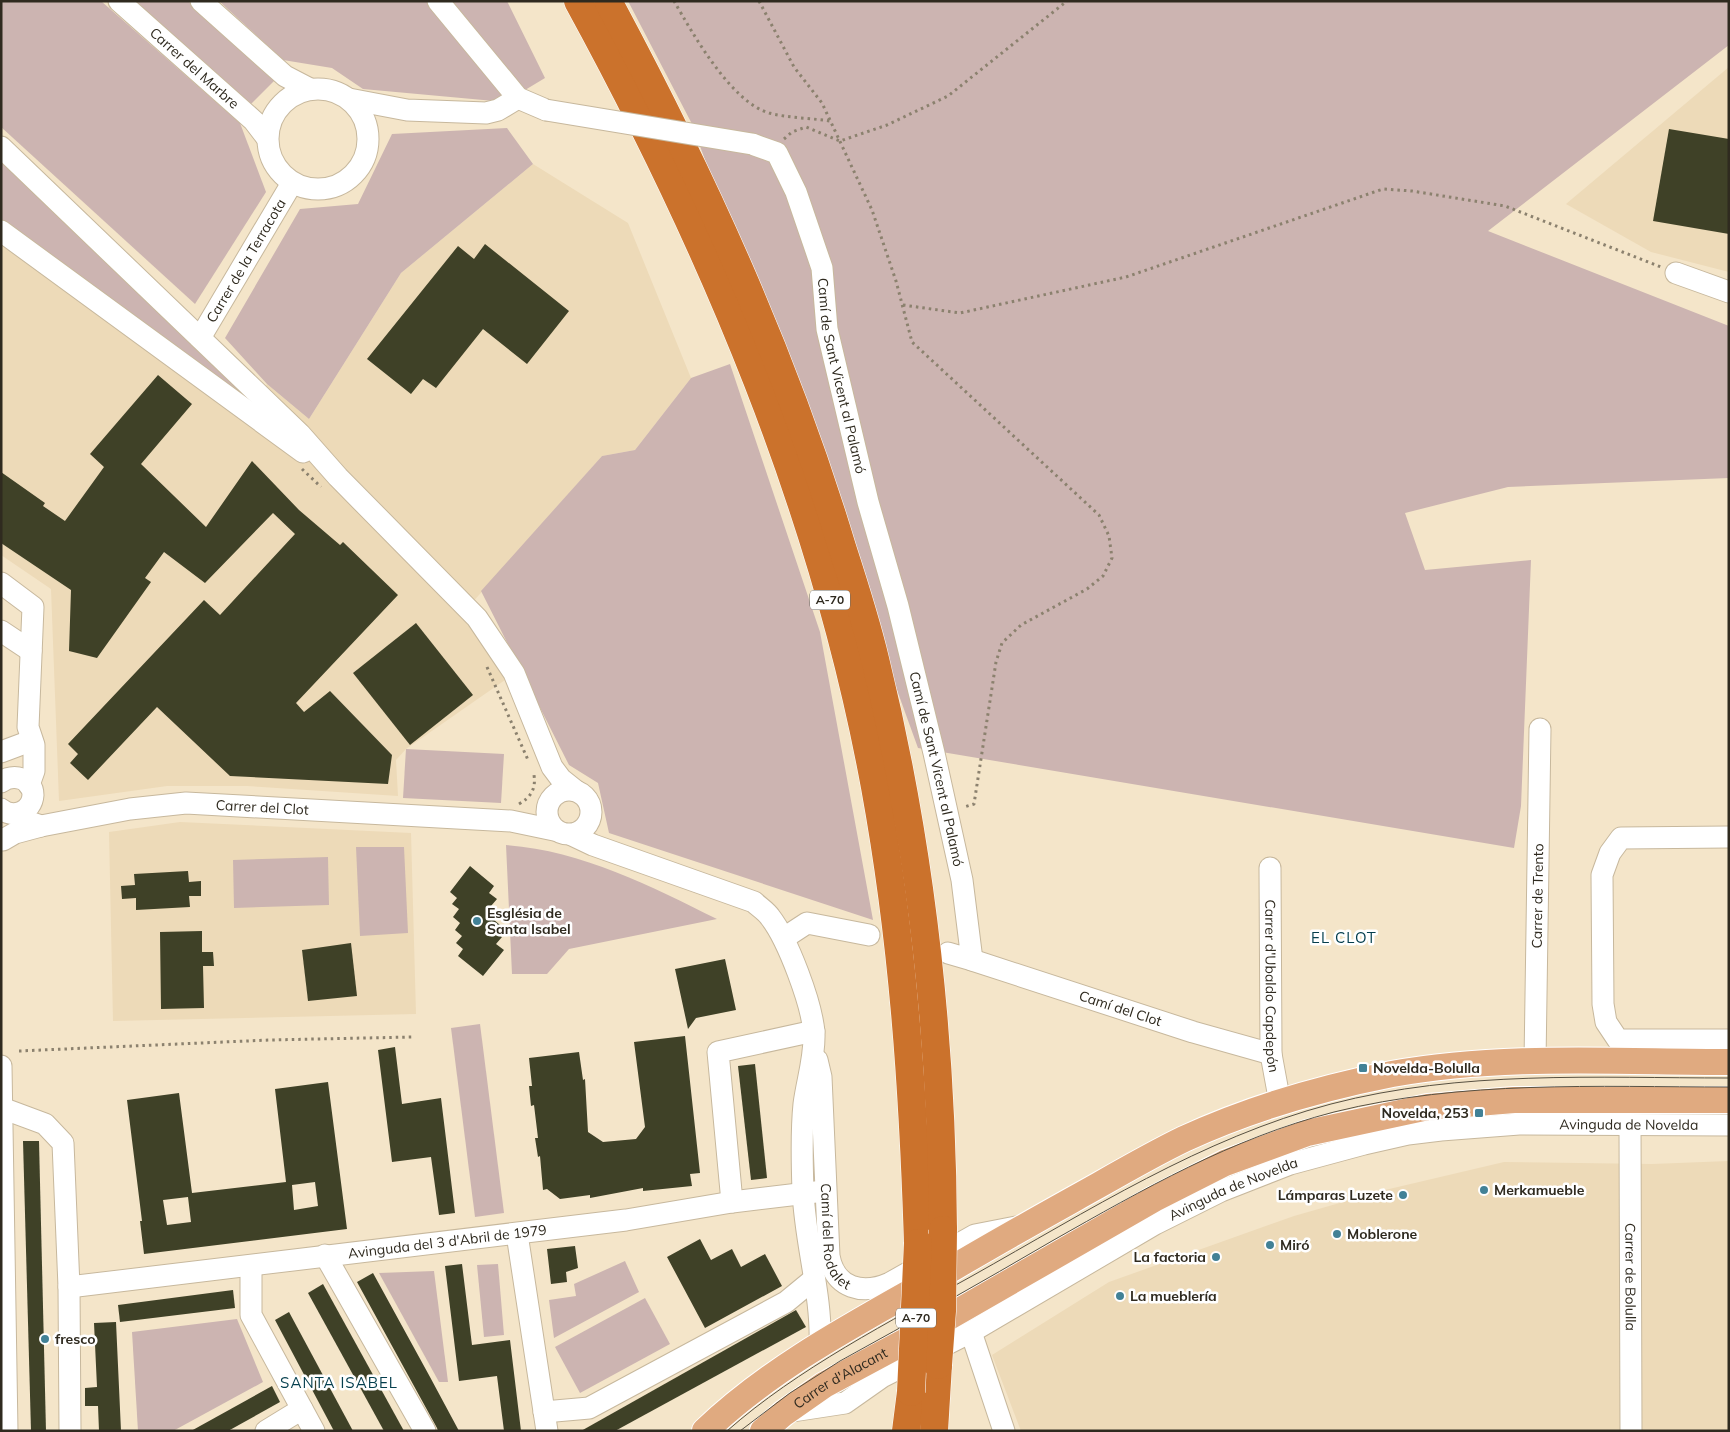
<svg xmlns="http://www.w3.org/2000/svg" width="1730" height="1432" viewBox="0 0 1730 1432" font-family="Mulish,sans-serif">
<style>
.built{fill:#eddab8}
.green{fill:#ccb4b1}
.building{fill:#3f4127;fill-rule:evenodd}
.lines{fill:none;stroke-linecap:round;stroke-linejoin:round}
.minor-casing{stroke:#c7b89d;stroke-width:23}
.major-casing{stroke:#fff;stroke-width:28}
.highway-casing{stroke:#fff;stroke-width:29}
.path{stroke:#8b816e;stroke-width:3;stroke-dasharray:2.5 4;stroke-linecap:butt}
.minor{stroke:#fff;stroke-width:21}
.major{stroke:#e0aa80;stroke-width:26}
.highway{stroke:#cb722c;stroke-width:28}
.tram{stroke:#585142;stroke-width:1}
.minor-bridge-casing{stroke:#c7b89d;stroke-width:23;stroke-linecap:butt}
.highway-bridge-casing{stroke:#fff;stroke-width:29;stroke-linecap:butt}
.minor-bridge{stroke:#fff;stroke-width:21}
.highway-bridge{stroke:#cb722c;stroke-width:28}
.poi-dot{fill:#428196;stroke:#fff;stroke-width:2}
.labels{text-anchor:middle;stroke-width:5;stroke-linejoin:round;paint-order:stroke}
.shield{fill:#fff;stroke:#6d6a62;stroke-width:1}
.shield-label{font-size:12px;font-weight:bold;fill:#2f2a1f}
.street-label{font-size:14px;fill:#2f2a1f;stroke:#fff}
.poi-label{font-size:14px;font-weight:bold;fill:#2f2a1f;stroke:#fff;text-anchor:start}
.neighbourhood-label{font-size:15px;letter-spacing:1px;fill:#043e4d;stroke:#fff}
</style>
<rect width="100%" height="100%" fill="#f4e5c9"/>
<g class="built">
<path d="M1729,67V272L1651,252L1566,204Z"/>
<path d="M533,164L628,223L691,378L635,450L602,456L463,613L505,680L406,749L396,760L398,796L247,786H167L59,801L51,589L1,555V230L255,404L267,384L309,419L401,273Z"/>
<path d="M180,822L411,833L416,1014L113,1021L109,832Z"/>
<path d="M1729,1161V1431H1021L992,1355L1109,1282L1294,1216L1385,1190L1504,1162L1652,1164Z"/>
</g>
<g class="green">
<path d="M1,1H101L240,123L266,192L195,304L1,127Z"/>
<path d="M132,1H188L276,79L250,105Z"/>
<path d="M219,1H507L545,78L505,102L363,89L332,68L283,60Z"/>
<path d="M628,1H1729V45L1488,231L1729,326V478L1508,487L1405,513L1425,570L1531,560L1521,806L1514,848L918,748L692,124Z"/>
<path d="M507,128L533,164L401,273L309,419L267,384L225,338L300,209L358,204L392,134Z"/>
<path d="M1,153L255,404L1,230Z"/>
<path d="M730,364L820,632L873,920L609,833L598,783L569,765L481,591L602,456L635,450L691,378Z"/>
<path d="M406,749L504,754L501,803L403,798Z"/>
<path d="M506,845C580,850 651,886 717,919L569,949L547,974H512Z"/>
<path d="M356,847H404L408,933L360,936Z"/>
<path d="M328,857L329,905L234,908L233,860Z"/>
<path d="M480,1024L504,1213L475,1217L451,1028Z"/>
<path d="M625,1261L639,1292L554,1338L549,1300L576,1296L574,1284Z"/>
<path d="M498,1264L504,1335L484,1337L477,1265Z"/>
<path d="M434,1271L448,1382H439L379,1273Z"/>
<path d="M645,1298L670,1344L580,1393L555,1347Z"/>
<path d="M237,1319L263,1382L173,1431H138L132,1332Z"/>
</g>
<g class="building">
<path d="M1669,129L1729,139V234L1653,221Z"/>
<path d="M485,244L569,311L527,364L483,329L436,388L423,379L411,394L367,359L458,246L474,259Z"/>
<path d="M158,375L192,404L141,464L206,527L252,461L299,510L340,545L343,542L398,595L296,703L304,712L330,691L392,755L388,784L230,776L157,707L88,780L70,763L78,754L68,744L204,600L220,615L295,534L273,513L205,583L164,552L145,578L151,582L97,658L69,651L71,590L1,543V472L45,503L43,506L65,521L104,467L90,454Z"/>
<path d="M416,623L473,695L410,745L353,673Z"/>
<path d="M470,866L494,886L489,893L497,899L491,906L498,912L493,919L500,925L495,932L502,937L496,944L504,950L483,976L458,956L463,949L456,943L462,936L455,930L460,923L453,917L459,909L452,904L457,898L450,892Z"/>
<path d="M188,871L189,882L201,881V896H189L190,907L136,910V898L122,899L121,886L135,885L134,874Z"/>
<path d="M202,931V952H213L214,966H203L204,1008L161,1009L160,932Z"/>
<path d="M351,943L357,996L308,1001L302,950Z"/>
<path d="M725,959L736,1010L696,1018L688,1029L675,969Z"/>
<path d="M685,1036L700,1173L690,1174L692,1186L643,1191V1188L590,1198V1195L560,1199L547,1189L543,1190L540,1156L538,1157L535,1138H538L534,1105L531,1106L529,1086H532L529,1058L579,1052L583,1080L585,1079L588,1132L603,1142L636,1139L645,1127L634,1042Z"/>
<path d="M395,1047L402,1104L441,1098L455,1213L439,1215L431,1157L392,1162L378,1050Z"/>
<path d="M755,1064L767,1178L751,1180L738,1066Z"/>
<path d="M328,1082L347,1229L144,1254L140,1221H142L127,1100L179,1093L192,1193L286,1182L275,1089ZM315,1182L318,1206L294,1210L292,1185ZM188,1197L191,1222L167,1225L163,1200Z"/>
<path d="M23,1141H39L46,1431H31Z"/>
<path d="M700,1239L711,1260L732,1249L741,1267L765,1254L782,1286L705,1328L667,1257Z"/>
<path d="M575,1246L578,1268L566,1272L567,1282L551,1284L547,1249Z"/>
<path d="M462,1264L472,1345L510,1340L521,1431H504L497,1376L459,1381L445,1266Z"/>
<path d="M373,1273L430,1377L459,1431H438L437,1428L357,1282Z"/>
<path d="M323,1284L404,1431H384L308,1293Z"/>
<path d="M233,1290L235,1308L120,1322L118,1305Z"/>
<path d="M796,1310L806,1327L615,1431H581Z"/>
<path d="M289,1312L353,1431H334L275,1320Z"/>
<path d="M116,1322L121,1431H99L98,1406H85V1388L97,1387L94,1323Z"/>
<path d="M272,1386L280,1402L228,1431H191Z"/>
</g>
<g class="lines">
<g class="minor-casing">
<g id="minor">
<path id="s1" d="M119,1L254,121L267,138"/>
<path d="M201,1L285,76L310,89"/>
<path d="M438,1L518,98L546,110"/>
<circle cx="318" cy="139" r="50"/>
<path d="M349,99L407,110L486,113L498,110L518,98"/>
<path id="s2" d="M752,144L777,153L796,192L822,268L827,329L868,502L898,606L934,753L962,880L972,960L948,953"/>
<path d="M1,147L300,434L338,477L477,618L514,673L552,767L561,779L576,791"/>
<path d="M1,231L303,452"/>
<path d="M1676,273L1729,292"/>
<path id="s3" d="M200,338L292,183"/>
<path d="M1,583L33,607L28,727L34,745V771L29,785"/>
<path d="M1,631L31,651"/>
<path d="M1,752L25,743"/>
<path d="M1,782C13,773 33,778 33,795C32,812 13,819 1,809"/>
<circle cx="569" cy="812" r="22"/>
<path id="s4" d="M19,814L26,821L41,826L130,809L186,803L511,821L554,830"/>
<path d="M572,835L593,845L754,902C759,907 766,911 770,917C788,940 812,1004 814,1033C815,1057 807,1081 804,1104C801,1133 802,1163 803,1191C805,1243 822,1294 820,1345"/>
<path d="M1729,837L1621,838L1610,853L1602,875L1603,1004L1606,1022L1618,1040H1729"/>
<path d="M3,840L15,833L41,826"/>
<path id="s5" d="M1270,868L1271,1054L1280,1103"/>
<path d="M784,938L807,923L869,935"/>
<path id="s6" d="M972,960L1193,1032L1271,1054"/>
<path id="s7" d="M817,1060L821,1077L829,1256C835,1289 863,1295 890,1283L975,1235L1016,1227"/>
<path id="s8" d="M1535,1062L1540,729"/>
<path d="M1,1066L7,1431"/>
<path d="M2,1108L45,1124L63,1143L69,1287L70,1431"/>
<path id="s9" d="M1630,1125L1631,1431"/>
<path d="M732,1202L718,1052L814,1031"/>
<path d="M517,1234L547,1431"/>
<path d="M325,1255L425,1431"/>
<path d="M251,1266V1315L314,1431"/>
<path id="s10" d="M69,1287L626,1220L732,1202L824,1191"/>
<path d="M971,1332L1004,1431"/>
<path d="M544,1412L589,1408L786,1302L814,1279"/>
<path id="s11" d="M786,1412L845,1403L882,1377L971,1332L1155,1224L1221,1191L1290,1164L1364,1144L1408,1134L1441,1130L1519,1124L1729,1125"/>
<path d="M266,1431L302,1409"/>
</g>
</g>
<g class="major-casing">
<g id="major">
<path d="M705,1431C775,1364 864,1319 948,1271C998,1241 1049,1213 1099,1185C1127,1169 1155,1153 1184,1139C1249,1109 1321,1088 1392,1074C1502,1054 1618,1062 1729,1062"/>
<path id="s12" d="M763,1431L784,1413L824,1385L921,1333L1154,1199L1225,1163L1307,1133L1428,1107L1514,1100H1729"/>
</g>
</g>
<g class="highway-casing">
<g id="highway">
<path d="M578,1C713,248 824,510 875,787C903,940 913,1087 918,1243"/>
<path d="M608,1C703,178 784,355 842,547C854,584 866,621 875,659C921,846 942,1037 943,1230"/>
<path d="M906,1431L911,1392"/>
<path d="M934,1431L938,1365"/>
</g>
</g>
<g class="path">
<path d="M674,1C693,34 731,102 769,113C788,118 810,118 830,121"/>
<path d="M759,1L794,67L822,103L872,210L896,281L912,342L1099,515L1109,536L1112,558L1103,576L1087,589L1021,625L1002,643L996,662L974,804L964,807"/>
<path d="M784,139L792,132L806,127L840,141L887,125L948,96L1067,1"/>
<path d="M903,305L960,313L1126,277L1383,189L1412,191L1505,206L1661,267"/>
<path d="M302,469L321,487"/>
<path d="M487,667L528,760"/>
<path d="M519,804C531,797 536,789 534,775"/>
<path d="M19,1051L269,1040L413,1037"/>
</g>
<use href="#minor" class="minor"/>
<use href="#major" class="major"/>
<use href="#highway" class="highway"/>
<g class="tram">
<path d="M727,1431C797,1369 891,1321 972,1276C1088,1211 1202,1138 1331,1104C1461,1070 1596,1078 1729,1078"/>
<path d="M740,1431L790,1393L840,1361C911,1322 982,1282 1052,1241C1144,1189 1230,1139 1334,1112C1463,1080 1596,1087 1729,1087"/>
</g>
<g class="minor-bridge-casing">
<path id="minor-bridge" d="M546,110L752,144"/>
</g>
<g class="highway-bridge-casing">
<g id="highway-bridge">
<path d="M938,1365L942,1311L943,1230"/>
<path d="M911,1392L918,1243"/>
</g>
</g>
<use href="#minor-bridge" class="minor-bridge"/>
<use href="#highway-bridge" class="highway-bridge"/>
</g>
<g class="poi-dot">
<circle cx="477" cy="921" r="5"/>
<rect x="1358" y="1063" width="10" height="10" rx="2.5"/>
<rect x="1474" y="1108" width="10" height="10" rx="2.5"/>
<circle cx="1484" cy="1190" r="5"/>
<circle cx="1403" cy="1195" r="5"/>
<circle cx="1337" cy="1234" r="5"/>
<circle cx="1270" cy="1245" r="5"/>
<circle cx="1216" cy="1257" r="5"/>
<circle cx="1120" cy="1296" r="5"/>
<circle cx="45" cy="1339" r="5"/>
</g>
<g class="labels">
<g class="shield">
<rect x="810" y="590.5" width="40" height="19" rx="4"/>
<rect x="896" y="1308.5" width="40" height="19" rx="4"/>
</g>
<g class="shield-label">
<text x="830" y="604">A-70</text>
<text x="916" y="1322">A-70</text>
</g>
<g class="street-label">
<text dy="5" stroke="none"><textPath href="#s1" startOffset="101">Carrer del Marbre</textPath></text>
<text dy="5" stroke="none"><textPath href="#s3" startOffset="90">Carrer de la Terracota</textPath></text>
<text dy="5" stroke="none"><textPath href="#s2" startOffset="260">Camí de Sant Vicent al Palamó</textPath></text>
<text dy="5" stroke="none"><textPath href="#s2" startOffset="665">Camí de Sant Vicent al Palamó</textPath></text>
<text dy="5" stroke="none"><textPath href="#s4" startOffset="249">Carrer del Clot</textPath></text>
<text dy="5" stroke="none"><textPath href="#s8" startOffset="166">Carrer de Trento</textPath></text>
<text dy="5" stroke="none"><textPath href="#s5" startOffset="118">Carrer d'Ubaldo Capdepón</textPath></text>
<text dy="5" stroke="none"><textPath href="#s6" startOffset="156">Camí del Clot</textPath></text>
<text dy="5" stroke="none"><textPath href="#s11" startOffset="909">Avinguda de Novelda</textPath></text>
<text dy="5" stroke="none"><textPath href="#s11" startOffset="504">Avinguda de Novelda</textPath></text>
<text dy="5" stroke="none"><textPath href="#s7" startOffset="179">Camí del Rodalet</textPath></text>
<text dy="5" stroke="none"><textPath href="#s10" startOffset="381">Avinguda del 3 d'Abril de 1979</textPath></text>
<text dy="5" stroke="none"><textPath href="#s9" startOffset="152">Carrer de Bolulla</textPath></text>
<text dy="5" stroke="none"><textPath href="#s12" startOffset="94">Carrer d'Alacant</textPath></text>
</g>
<g class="poi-label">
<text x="487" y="918">Església de<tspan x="487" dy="16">Santa Isabel</tspan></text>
<text x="1373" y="1073">Novelda-Bolulla</text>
<text x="1469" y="1118" text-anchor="end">Novelda, 253</text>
<text x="1494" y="1195">Merkamueble</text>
<text x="1393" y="1200" text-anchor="end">Lámparas Luzete</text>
<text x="1347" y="1239">Moblerone</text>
<text x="1280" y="1250">Miró</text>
<text x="1206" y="1262" text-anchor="end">La factoria</text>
<text x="1130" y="1301">La mueblería</text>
<text x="55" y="1344">fresco</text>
</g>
<g class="neighbourhood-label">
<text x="1344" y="943">EL CLOT</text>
<text x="339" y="1388">SANTA ISABEL</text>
</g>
</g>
<rect width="1730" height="1432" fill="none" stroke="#2f2a1f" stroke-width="5"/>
</svg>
